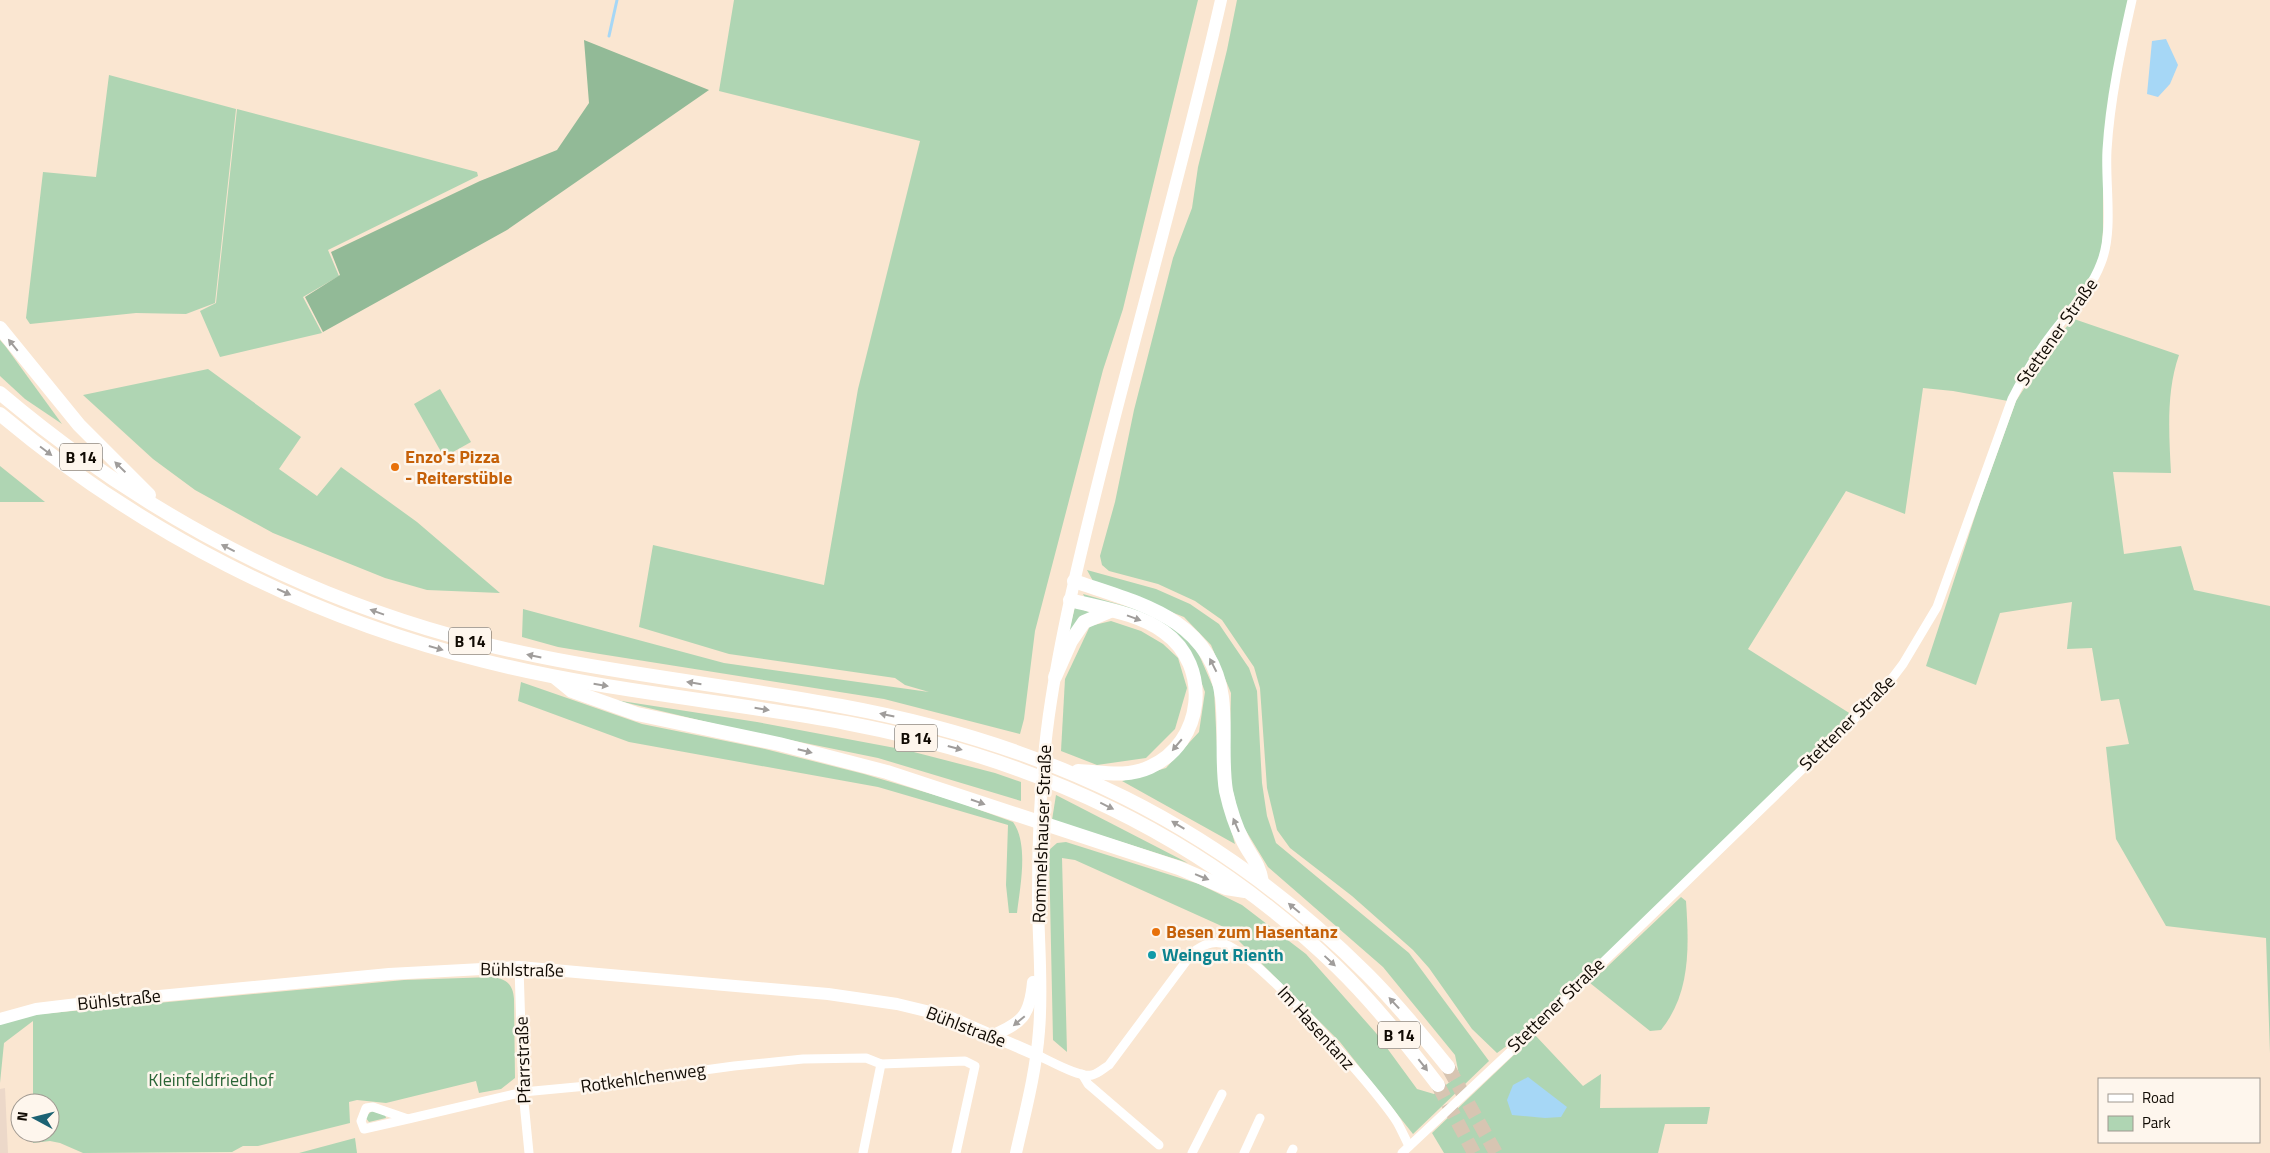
<svg xmlns="http://www.w3.org/2000/svg" width="2270" height="1153" viewBox="0 0 2270 1153" font-family="'Titillium Web',sans-serif">
<style>
.education{fill:#ecd8c9}
.green{fill:#afd5b3}
.forest{fill:#92ba97}
.water{fill:#a6d7f6}
.lines{fill:none;stroke-linecap:round;stroke-linejoin:round}
.stream{stroke:#a6d7f6;stroke-width:3}
.trunk-tunnel{stroke:#d7c5b2;stroke-width:14;stroke-dasharray:14 7;stroke-linecap:butt}
.minor{stroke:#fff;stroke-width:9}
.secondary{stroke:#fff;stroke-width:12}
.trunk{stroke:#fff;stroke-width:14}
.oneway{fill:#a09d9b}
.food-dot{fill:#e8710a;stroke:#fef6ed;stroke-width:2}
.culture-dot{fill:#0f9aa8;stroke:#fef6ed;stroke-width:2}
.labels{text-anchor:middle;stroke-width:5;stroke-linejoin:round;paint-order:stroke}
.shield{fill:#fef6ed;stroke:#58524a;stroke-width:1}
.shield-label{font-size:16px;font-weight:bold;fill:#110b04}
.street-label{font-size:18px;fill:#110b04;stroke:#fef6ed}
.food-label{font-size:18px;font-weight:bold;fill:#c56008;stroke:#fef6ed;text-anchor:start}
.culture-label{font-size:18px;font-weight:bold;fill:#0d838f;stroke:#fef6ed;text-anchor:start}
.park-label{font-size:18px;fill:#2a6536;stroke:#fef6ed}
</style>
<rect width="100%" height="100%" fill="#fae6d1"/>
<path class="education" d="M5,1088L8,1153H0V1089Z"/>
<g class="green">
<path d="M734,0H1198L1123,309L1103,370L1035,631L1024,719L1020,734L884,699L600,654L558,647L522,637L523,609L724,663L929,692L905,685L895,678L729,654L639,627L653,545L824,585L858,389L920,141L719,91Z"/>
<path d="M1237,0H2130L2103,163V230L2101,256L2095,273L2008,401L1953,391L1923,388L1905,514L1846,491L1748,649L1854,716L1526,1032L1497,1053L1472,1029L1429,968L1413,950L1352,896L1290,848L1277,830L1267,788L1260,688L1254,667L1222,620L1195,601L1158,584L1109,571L1102,565L1100,556L1115,502L1134,410L1173,258L1192,208L1198,167L1227,50Z"/>
<path d="M109,75L236,109L215,303L186,314L136,313L30,324L26,318L43,172L96,177Z"/>
<path d="M237,109L477,172L478,176L328,250L339,276L303,297L322,333L220,357L200,311L216,303Z"/>
<path d="M2074,319L2179,355C2166,392 2169,434 2171,473L2113,472L2124,554L2181,546L2194,590L2270,606V1053L2266,938L2166,926L2116,839L2106,747L2129,744L2119,699L2101,701L2092,648L2067,649L2072,602L2000,613L1976,685L1926,666L1980,501L2016,401L2057,337Z"/>
<path d="M0,340L6,347L62,424L25,399L0,376Z"/>
<path d="M208,369L301,437L279,469L317,496L341,467L417,522L500,593L427,590L385,578L273,533L195,490L153,459L83,395Z"/>
<path d="M440,389L471,442L444,457L414,404Z"/>
<path d="M0,466L45,502H0Z"/>
<path d="M1087,570L1156,589L1190,604L1219,624L1249,668L1257,691L1262,783L1267,816L1276,843L1409,953L1489,1061L1413,1134L1340,1042L1226,928L1075,860L1062,858L1067,1052L1053,1040L1049,850L1057,843L1066,842L1199,884L1242,905L1306,954L1376,1033L1417,1089L1434,1094L1459,1075L1455,1055L1383,967L1268,867L1240,821L1229,775L1231,693L1211,645L1184,617L1093,581Z"/>
<path d="M1083,594L1142,611L1175,628L1196,648L1214,689L1219,786L1235,844L1122,781L1166,768L1199,732L1205,692L1189,650L1085,598Z"/>
<path d="M1075,607L1092,613L1069,631Z"/>
<path d="M1111,621L1141,631L1163,644L1178,658L1187,688L1175,729L1146,758L1097,765L1061,751L1065,679L1090,626Z"/>
<path d="M521,682L642,724L765,749L864,774L955,801L1013,822C1029,844 1020,887 1017,913H1009L1006,885L1008,825L878,787L629,742L518,701Z"/>
<path d="M615,700L757,722L906,750L995,773L1021,782V801L878,758L732,728Z"/>
<path d="M1056,795L1188,863L1052,820Z"/>
<path d="M1681,897L1686,901C1689,946 1691,993 1661,1030L1650,1031L1590,983Z"/>
<path d="M493,977C507,979 513,985 514,999L515,1078L501,1089L479,1093L476,1081L386,1103L357,1100L349,1102L350,1123L258,1146H243L232,1152L83,1153L60,1143L50,1141L33,1143V1133H50V1103H33V1021L4,1043L0,1083V1024L30,1015L404,980Z"/>
<path d="M1535,1035L1583,1086L1601,1074L1600,1108L1710,1107L1707,1124H1665L1658,1153H1444L1432,1133Z"/>
<path d="M372,1111L385,1115L386,1118L369,1122L365,1117Z"/>
<path d="M355,1138L357,1153H299Z"/>
</g>
<path class="forest" d="M584,40L709,90L507,230L323,332L305,297L340,275L331,252L480,181L557,150L589,103Z"/>
<g class="water">
<path d="M2166,39L2178,65L2170,84L2158,97L2147,94L2152,41Z"/>
<path d="M1528,1077L1567,1107L1561,1117L1545,1118L1512,1115L1507,1100L1513,1085Z"/>
</g>
<g class="lines">
<path class="stream" d="M609,36L617,0"/>
<g class="trunk-tunnel">
<path d="M1448,1067L1496,1153"/>
<path d="M1438,1085L1474,1153"/>
</g>
<g class="minor">
<path d="M519,967L523,1092L529,1153"/>
<path d="M1037,1055C1049,1060 1079,1078 1092,1075C1098,1074 1104,1068 1109,1065L1193,952C1202,946 1210,941 1221,943C1254,949 1376,1089 1397,1122C1401,1129 1405,1138 1409,1146"/>
<path d="M1082,1074L1088,1084L1159,1145"/>
<path d="M408,1119L364,1129L361,1121L366,1108L373,1107L408,1119L523,1092L587,1086L734,1066L803,1059L866,1058L881,1064L965,1061L975,1066L956,1153"/>
<path d="M863,1153L881,1064"/>
<path d="M1192,1153L1222,1094"/>
<path d="M1244,1153L1260,1118"/>
<path d="M1291,1153L1293,1149"/>
<path d="M1402,1153L1527,1036L1881,693L1903,664L1937,607L2012,399C2024,375 2037,353 2054,331C2071,309 2091,290 2101,263C2114,231 2105,185 2107,150C2110,100 2121,49 2132,0"/>
</g>
<g class="secondary">
<path d="M0,1019L36,1009L86,1003L389,974L519,967L828,994L897,1004L947,1016L1037,1055"/>
<path d="M991,1036C1022,1023 1030,1016 1033,982"/>
<path d="M1016,1153C1025,1113 1036,1072 1039,1031C1043,986 1038,940 1038,895C1038,830 1041,765 1051,701C1065,611 1088,523 1110,435C1147,290 1188,146 1221,0"/>
</g>
<g class="trunk">
<path d="M0,328L79,425L149,495"/>
<path d="M0,393C132,505 285,589 453,636C580,671 712,682 841,706C1048,744 1217,824 1367,974C1396,1003 1422,1035 1448,1067"/>
<path d="M0,414C140,532 306,617 484,661C603,691 726,701 846,723C1033,758 1199,833 1337,967C1374,1003 1406,1043 1438,1085"/>
<path d="M1074,581C1138,603 1211,618 1222,697C1226,728 1221,760 1226,791C1230,809 1235,825 1243,841C1251,857 1259,863 1262,882"/>
<path d="M1070,600C1100,608 1138,613 1164,632C1212,666 1204,743 1150,767C1126,778 1103,772 1078,771"/>
<path d="M1055,677L1071,641L1084,622L1110,611"/>
<path d="M556,678L572,691L637,714L779,744L887,772L1179,868L1226,888L1245,891"/>
</g>
</g>
<defs><path id="oneway-solid" d="M-6-.8H1V-3.2L6.5 0L1 3.2V.8H-6Z" transform="scale(1.25)"/></defs>
<g class="oneway">
<use href="#oneway-solid" transform="translate(13 345) rotate(-129)"/>
<use href="#oneway-solid" transform="translate(46 451) rotate(37)"/>
<use href="#oneway-solid" transform="translate(120 467) rotate(-136)"/>
<use href="#oneway-solid" transform="translate(228 548) rotate(-153)"/>
<use href="#oneway-solid" transform="translate(284 592) rotate(24)"/>
<use href="#oneway-solid" transform="translate(377 612) rotate(-160)"/>
<use href="#oneway-solid" transform="translate(1134 618) rotate(20)"/>
<use href="#oneway-solid" transform="translate(436 648) rotate(16)"/>
<use href="#oneway-solid" transform="translate(534 656) rotate(-168)"/>
<use href="#oneway-solid" transform="translate(1213 665) rotate(-117)"/>
<use href="#oneway-solid" transform="translate(694 683) rotate(-171)"/>
<use href="#oneway-solid" transform="translate(601 685) rotate(9)"/>
<use href="#oneway-solid" transform="translate(762 709) rotate(9)"/>
<use href="#oneway-solid" transform="translate(887 715) rotate(-168)"/>
<use href="#oneway-solid" transform="translate(1177 745) rotate(130)"/>
<use href="#oneway-solid" transform="translate(955 748) rotate(15)"/>
<use href="#oneway-solid" transform="translate(805 751) rotate(14)"/>
<use href="#oneway-solid" transform="translate(978 802) rotate(19)"/>
<use href="#oneway-solid" transform="translate(1107 806) rotate(26)"/>
<use href="#oneway-solid" transform="translate(1178 825) rotate(-149)"/>
<use href="#oneway-solid" transform="translate(1236 825) rotate(-113)"/>
<use href="#oneway-solid" transform="translate(1202 877) rotate(22)"/>
<use href="#oneway-solid" transform="translate(1294 908) rotate(-140)"/>
<use href="#oneway-solid" transform="translate(1330 961) rotate(43)"/>
<use href="#oneway-solid" transform="translate(1394 1003) rotate(-133)"/>
<use href="#oneway-solid" transform="translate(1019 1021) rotate(140)"/>
<use href="#oneway-solid" transform="translate(1423 1065) rotate(52)"/>
</g>
<g class="food-dot">
<circle cx="395" cy="467" r="5"/>
<circle cx="1156" cy="932" r="5"/>
</g>
<circle class="culture-dot" cx="1152" cy="955" r="5"/>
<g class="labels">
<g class="shield">
<rect x="60" y="443.5" width="42" height="27" rx="4"/>
<rect x="449" y="627.5" width="42" height="27" rx="4"/>
<rect x="895" y="724.5" width="42" height="27" rx="4"/>
<rect x="1378" y="1021.5" width="42" height="27" rx="4"/>
</g>
<g class="shield-label">
<text x="81" y="463">B 14</text>
<text x="470" y="647">B 14</text>
<text x="916" y="744">B 14</text>
<text x="1399" y="1041">B 14</text>
</g>
<g class="street-label">
<text transform="translate(2057 332) rotate(-55)" y="6">Stettener Straße</text>
<text transform="translate(1847 723) rotate(-45)" y="6">Stettener Straße</text>
<text transform="translate(1042 834) rotate(-88)" y="6">Rommelshauser Straße</text>
<text transform="translate(522 970) rotate(1)" y="6">Bühlstraße</text>
<text transform="translate(119 1000) rotate(-6)" y="6">Bühlstraße</text>
<text transform="translate(1556 1005) rotate(-44)" y="6">Stettener Straße</text>
<text transform="translate(966 1027) rotate(21)" y="6">Bühlstraße</text>
<text transform="translate(1316 1028) rotate(48)" y="6">Im Hasentanz</text>
<text transform="translate(523 1060) rotate(-92)" y="6">Pfarrstraße</text>
<text transform="translate(643 1078) rotate(-8)" y="6">Rotkehlchenweg</text>
</g>
<g class="food-label">
<text x="405" y="463">Enzo's Pizza<tspan x="405" dy="21">- Reiterstüble</tspan></text>
<text x="1166" y="938">Besen zum Hasentanz</text>
</g>
<g class="culture-label">
<text x="1162" y="961">Weingut Rienth</text>
</g>
<g class="park-label">
<text x="211" y="1086">Kleinfeldfriedhof</text>
</g>
</g>
<rect x="2098" y="1078" width="162" height="65" fill="#fef6ed" stroke="#9f9890"/>
<rect x="2108" y="1094" width="25" height="8" fill="#ffffff" stroke="#9f9890"/>
<text x="2142" y="1103" font-size="15" fill="#110b04">Road</text>
<rect x="2108" y="1116" width="25" height="15" fill="#afd5b3" stroke="#9f9890"/>
<text x="2142" y="1128" font-size="15" fill="#110b04">Park</text>
<g transform="translate(35 1118) rotate(277)"><circle r="24" fill="#fef6ed" stroke="#9f9890"/>
<path d="M0-4L9 19L0 12L-9 19Z" fill="#1c6273"/>
<text y="-8" font-size="14" font-weight="bold" text-anchor="middle" fill="#110b04">N</text>
</g>
</svg>
